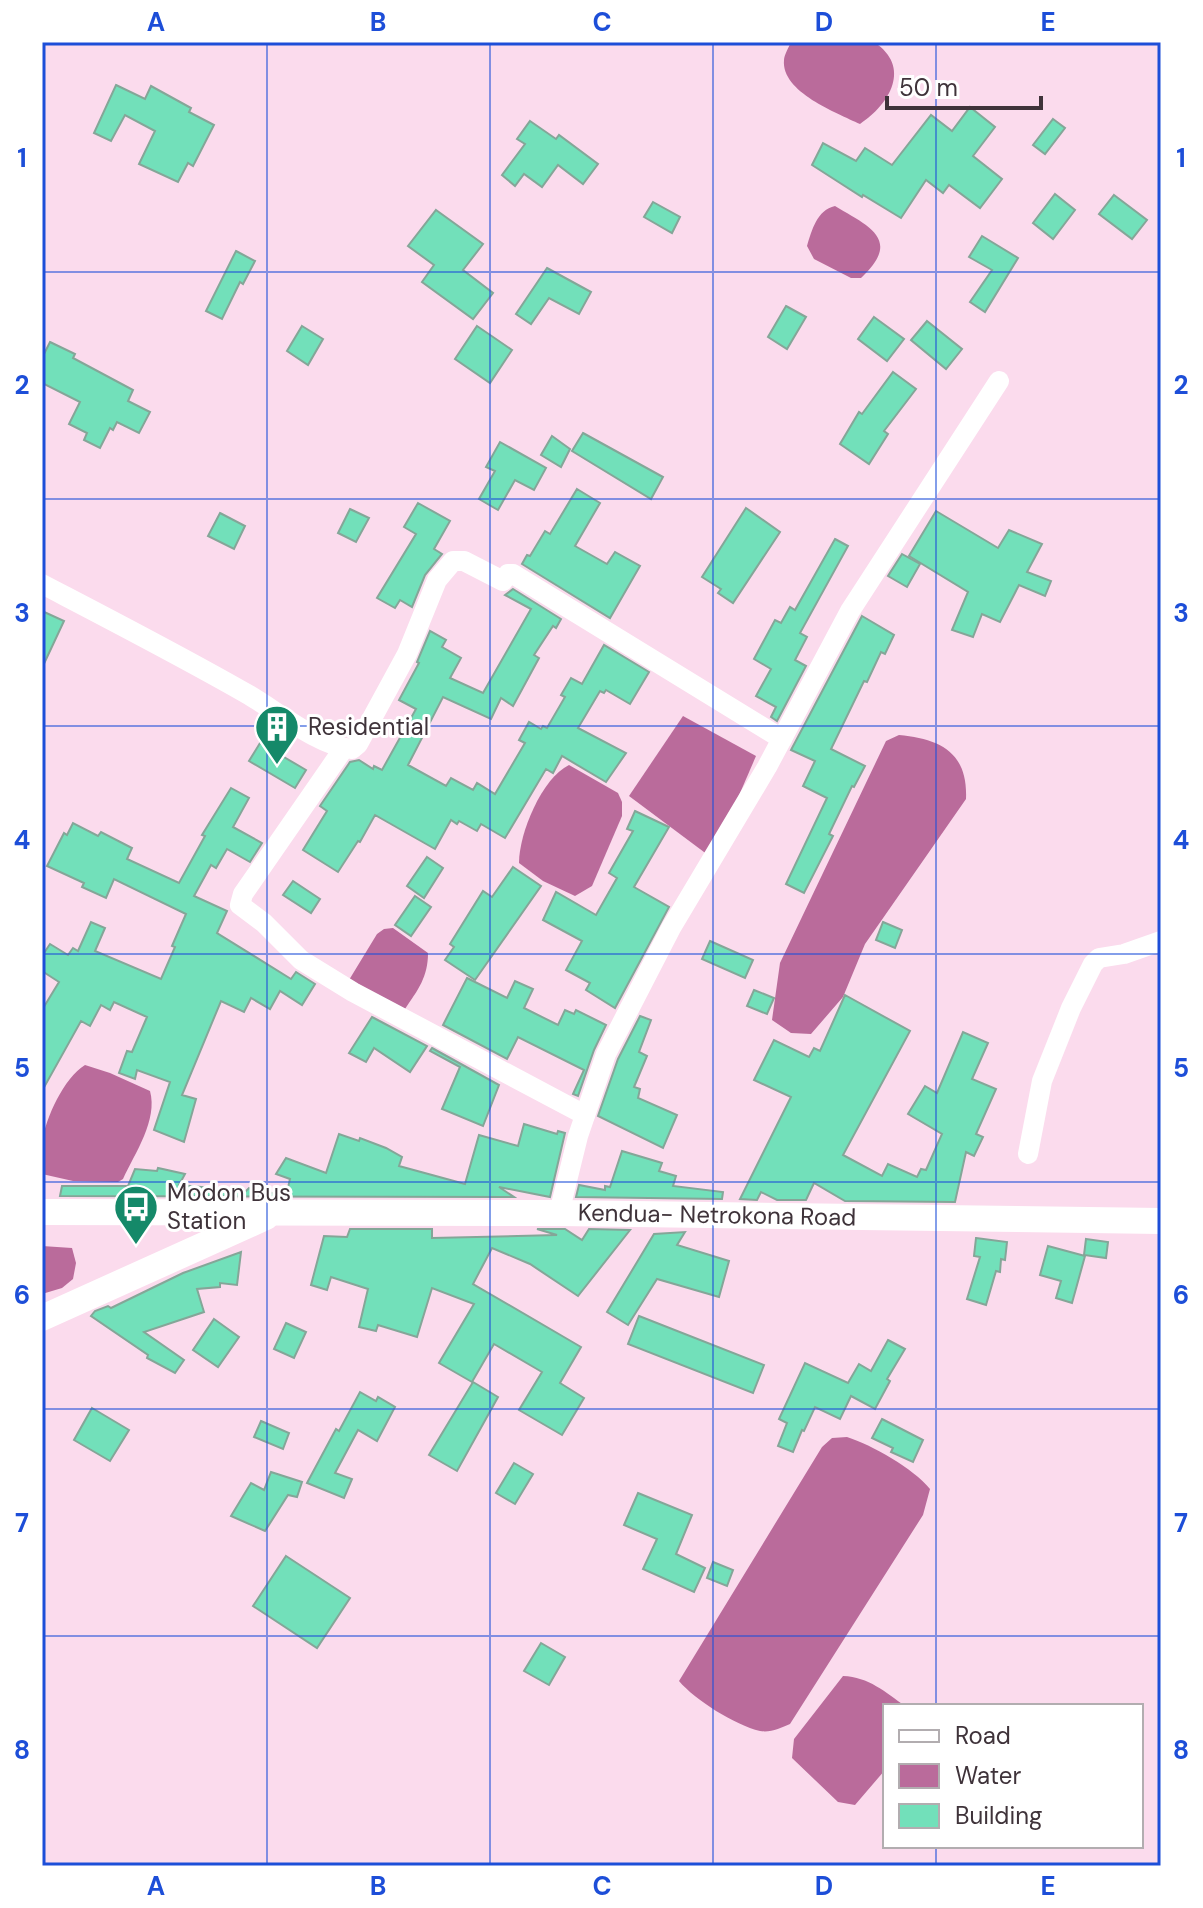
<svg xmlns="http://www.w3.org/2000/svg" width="1203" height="1908" viewBox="0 0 1203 1908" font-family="'DM Sans',sans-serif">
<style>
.water{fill:#ba6b9b}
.building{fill:#72e0ba;stroke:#84a698;stroke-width:2}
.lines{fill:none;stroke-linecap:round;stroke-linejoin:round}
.minor{stroke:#fff;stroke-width:20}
.major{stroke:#fff;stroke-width:26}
.grid{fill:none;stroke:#1d4ed8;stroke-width:2;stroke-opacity:0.55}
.labels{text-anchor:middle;stroke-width:6;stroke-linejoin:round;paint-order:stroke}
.poi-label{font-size:24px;fill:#3f333a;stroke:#fff;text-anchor:start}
.street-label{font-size:24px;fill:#3f333a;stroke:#fff}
.neatline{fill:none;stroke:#1d4ed8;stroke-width:3}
.grid-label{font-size:26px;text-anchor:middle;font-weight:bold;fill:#1d4ed8}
</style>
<rect width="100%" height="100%" fill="#fbdbed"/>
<g class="water">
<path d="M791,42H874C912,67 890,104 860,124C837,113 781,92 784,60C784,55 789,47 791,42Z"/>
<path d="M835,206C868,226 903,239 861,278H851L814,259L807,246C812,230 817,210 835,206Z"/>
<path d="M683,716L756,756L712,858L629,796Z"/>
<path d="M899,735C940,739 968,752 966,799L865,944L843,997L811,1034L791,1033L772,1020L780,963L886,741Z"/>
<path d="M569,765L618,793L622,802V816L592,886L575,896L543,881L519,863C519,833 542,778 569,765Z"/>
<path d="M393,928L428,953C428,977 418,990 405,1009L349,980L377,934L384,929Z"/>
<path d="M85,1065L110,1073L150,1091C158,1120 135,1153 123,1179L118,1182L73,1181L42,1174C42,1164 40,1152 42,1142C46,1117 64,1078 85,1065Z"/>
<path d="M42,1246L72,1248L76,1263L73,1279L62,1288L42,1294Z"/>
<path d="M847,1437C872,1445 913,1468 930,1489L923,1515L790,1724C781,1728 770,1733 760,1731C735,1725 695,1700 679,1681L822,1447L832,1438Z"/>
<path d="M843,1676C869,1677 885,1692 905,1706H885V1770L855,1805L838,1802L792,1758L794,1739Z"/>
</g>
<g class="building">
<path d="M116,85L145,99L151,86L191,108L189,112L214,125L193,166L188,163L178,182L139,164L155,131L125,115L111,141L94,133Z"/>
<path d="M970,107L995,127L973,156L1002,179L980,208L949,185L943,193L926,180L901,218L863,195L862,197L812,165L823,143L856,161L865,148L892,165L931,115L952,131Z"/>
<path d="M1053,119L1065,128L1045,154L1033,145Z"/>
<path d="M530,121L556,139L559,135L598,164L583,184L558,165L542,187L524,174L515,186L502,175L525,144L517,139Z"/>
<path d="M1055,194L1075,210L1053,239L1033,223Z"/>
<path d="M1114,195L1147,220L1132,239L1099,214Z"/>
<path d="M653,202L680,217L672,233L644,217Z"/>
<path d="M436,210L483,244L463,270L493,293L473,319L422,282L434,265L408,246Z"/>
<path d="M982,236L1018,258L985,312L970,302L992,270L969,257Z"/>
<path d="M236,251L255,261L243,284L240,282L222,319L206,311Z"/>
<path d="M547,268L591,292L579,314L549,298L531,324L516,314Z"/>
<path d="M786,306L806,317L787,349L768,337Z"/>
<path d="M874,317L904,339L887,361L858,339Z"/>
<path d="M927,321L962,349L946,369L911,340Z"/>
<path d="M302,326L323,339L308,365L287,351Z"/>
<path d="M477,326L512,350L490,383L455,359Z"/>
<path d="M50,342L75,354L73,358L133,390L128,401L150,412L139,433L117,422L113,430L110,428L100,448L84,440L87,433L69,424L80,402L42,383V358Z"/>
<path d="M893,372L916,389L884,431L888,434L869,464L840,444L859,412L862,414Z"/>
<path d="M583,433L663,477L651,499L572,451Z"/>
<path d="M552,436L570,449L561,467L541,455Z"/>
<path d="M500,442L546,468L534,490L515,480L498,510L479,499L495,471L486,467Z"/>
<path d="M577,489L600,503L575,546L607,564L615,552L640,566L610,618L522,564L527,555L530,556L545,531L550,534Z"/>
<path d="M418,503L450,521L434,549L442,554L425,575L412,607L400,600L395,608L377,598L416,534L404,527Z"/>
<path d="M746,508L780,532L733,603L718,593L721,589L702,577Z"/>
<path d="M350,509L369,518L356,542L338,533Z"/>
<path d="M936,511L998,548L1009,530L1042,544L1027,572L1051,581L1045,596L1019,585L1000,622L982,614L973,637L952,630L968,592L909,556Z"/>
<path d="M220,513L245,526L234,549L208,536Z"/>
<path d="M835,539L848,546L800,633L807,637L795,660L806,666L777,721L771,717L776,707L756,696L771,669L754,659L775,620L781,623L790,607L795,610Z"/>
<path d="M902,554L920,564L907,587L888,576Z"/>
<path d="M513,589L561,619L556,628L553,626L534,655L539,658L513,706L501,698L491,719L443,697L408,765L446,786L451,778L473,790L477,783L495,794L525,743L519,740L529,722L541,729L543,726L547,728L565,697L561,695L571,678L582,684L604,645L649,672L630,704L606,690L604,693L600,691L578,728L626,753L606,782L562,756L553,773L546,769L505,838L481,824L477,831L459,821L457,824L451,820L435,849L375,815L360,842L358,841L338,872L303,850L327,811L320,806L350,762L359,760L373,769L374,766L382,770L416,709L399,700L419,663L417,662L430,631L446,640L442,647L461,658L450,678L483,693L531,609L505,595Z"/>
<path d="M42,611L64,621L42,668Z"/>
<path d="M862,616L894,635L885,654L881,652L867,682L864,681L831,749L865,766L854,787L852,786L829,834L833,836L804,893L786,884L827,798L803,786L815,761L791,750Z"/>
<path d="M260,743L306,770L295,788L249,761Z"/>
<path d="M231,788L249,798L233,827L262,843L250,862L227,849L216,868L211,865L194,896L227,911L217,933L291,979L296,972L315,984L302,1005L280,991L270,1009L251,998L244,1012L221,1001L182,1095L196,1099L184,1142L154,1130L170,1082L137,1070L135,1079L119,1073L127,1051L132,1052L147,1017L114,1002L110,1010L101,1005L90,1026L81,1021L42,1091V1010L59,982L42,971V956L50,944L68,955L73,948L78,951L91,922L105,928L95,951L161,979L175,947L172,946L186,914L114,879L106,898L82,887L84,883L47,866L64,833L67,835L73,823L98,836L101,832L132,848L127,859L179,883L205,836L202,835Z"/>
<path d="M635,811L669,827L634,887L669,907L615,1008L586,990L590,983L566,970L582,941L543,920L556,892L596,915L617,878L609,873L633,831L627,829Z"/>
<path d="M427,857L443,868L424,898L407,886Z"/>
<path d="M513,867L541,886L475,980L445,960L454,947L450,944L483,891L492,897Z"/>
<path d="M293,881L320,899L311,913L283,895Z"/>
<path d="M415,896L431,907L411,936L395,925Z"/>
<path d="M883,922L902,930L895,948L876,940Z"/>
<path d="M710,941L753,960L745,978L702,959Z"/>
<path d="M467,978L507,998L515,981L533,989L524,1008L558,1025L565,1010L574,1014L576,1010L606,1025L594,1050L578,1096L573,1094L584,1070L518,1037L507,1059L443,1025Z"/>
<path d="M754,990L774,998L767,1014L747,1006Z"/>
<path d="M845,995L910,1031L843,1155L882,1176L888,1164L917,1177L921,1169L926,1170L942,1134L908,1114L925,1086L937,1093L963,1032L988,1043L972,1079L996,1089L976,1134L983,1137L974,1156L966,1152L955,1202L845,1201L814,1183L806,1200H777L761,1192L757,1200L740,1199L791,1097L754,1080L774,1040L809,1057L814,1048L820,1051Z"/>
<path d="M640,1016L651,1020L639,1052L647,1056L634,1087L640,1089L638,1098L677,1115L663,1148L598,1116L618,1059Z"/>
<path d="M372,1017L427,1046L410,1072L374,1048L366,1062L349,1053Z"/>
<path d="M432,1048L499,1085L483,1126L442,1109L460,1067L430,1051Z"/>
<path d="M524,1124L557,1134L558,1131L565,1133L550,1197L499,1187L514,1197L60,1196L62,1186H128L135,1169L157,1171L158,1168L185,1174L179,1185L246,1191L249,1188L286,1196L290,1179L276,1174L286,1158L326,1173L339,1134L359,1141L360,1138L386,1148L402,1157L399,1166L465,1184L479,1135L518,1146Z"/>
<path d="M622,1151L662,1163L659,1171L676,1176L673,1186L723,1192L722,1199L576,1197L579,1185L605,1190V1186L610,1187Z"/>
<path d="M350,1229H432V1238L557,1235L537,1229H565L582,1240L589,1229L630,1230L578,1296L530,1264L492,1248L473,1284L581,1347L560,1383L584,1398L562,1435L519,1410L542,1372L494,1344L472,1382L439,1363L474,1304L432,1288L417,1337L378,1325L376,1331L359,1327L368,1289L331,1277L327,1290L311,1285L324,1236L347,1237Z"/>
<path d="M685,1232L677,1245L729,1261L719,1297L657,1279L628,1325L607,1312L654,1234Z"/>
<path d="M976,1238L1007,1242L1005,1260L1001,1259L1000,1272L996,1271L986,1305L967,1299L980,1257L974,1256Z"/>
<path d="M1086,1239L1108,1242L1106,1258L1084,1255Z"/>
<path d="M1048,1246L1085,1256L1072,1303L1056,1298L1061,1281L1040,1275Z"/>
<path d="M241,1252L237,1285L220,1283V1287L197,1289L204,1312L144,1332L184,1360L175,1373L147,1358L148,1355L91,1316L95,1311L108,1306L111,1308L183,1273Z"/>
<path d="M639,1316L764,1365L753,1393L628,1344Z"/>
<path d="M214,1319L239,1337L218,1367L193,1350Z"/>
<path d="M286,1323L306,1332L294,1358L274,1349Z"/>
<path d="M888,1340L905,1349L887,1379L890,1381L875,1409L851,1396L840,1419L815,1407L804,1431L802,1430L793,1452L778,1446L787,1423L779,1419L805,1363L848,1383L859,1364L871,1371Z"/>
<path d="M473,1382L498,1397L457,1471L429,1455Z"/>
<path d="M360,1392L376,1401L378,1397L395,1407L377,1441L358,1430L335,1473L352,1479L344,1498L307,1483L336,1429L339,1431Z"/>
<path d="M92,1408L129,1430L110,1461L74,1440Z"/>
<path d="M882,1419L923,1440L913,1462L891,1452L893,1448L872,1438Z"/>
<path d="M261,1421L289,1433L283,1449L254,1437Z"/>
<path d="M514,1463L533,1474L515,1504L496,1493Z"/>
<path d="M271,1472L302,1482L297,1497L288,1495L265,1531L231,1516L251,1483L264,1490Z"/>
<path d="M638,1493L692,1515L676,1554L705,1568L694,1592L643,1569L657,1539L624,1525Z"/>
<path d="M286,1556L350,1598L317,1648L253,1606Z"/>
<path d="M713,1562L733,1570L727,1586L707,1578Z"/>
<path d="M541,1643L565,1657L549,1685L524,1671Z"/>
</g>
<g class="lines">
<g class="minor">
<path d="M42,584C111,620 181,656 249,695C278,712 319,746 352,749L358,744L407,654L437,580L453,561H464L503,581L508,574H513L782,739"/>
<path d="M344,748L243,894L240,905L264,923L301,960L353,992L585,1115"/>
<path d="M1028,1154L1042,1081L1071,1008L1093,964L1099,958L1124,954L1161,941"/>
<path d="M559,1213L578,1136L606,1054L671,928L767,767L850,611L999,381"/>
</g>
<g class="major">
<path d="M42,1212L559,1213L1161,1221"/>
<path d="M42,1318L266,1217"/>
</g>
</g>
<path class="grid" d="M267,42V1866M490,42V1866M713,42V1866M936,42V1706M42,272H1161M42,499H1161M42,726H1161M42,954H1161M42,1182H1161M42,1409H1161M42,1636H1161M936,1846V1866"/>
<defs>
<g id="building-pin" transform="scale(2.3)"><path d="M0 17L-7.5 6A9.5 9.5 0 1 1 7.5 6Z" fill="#158969" stroke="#fff"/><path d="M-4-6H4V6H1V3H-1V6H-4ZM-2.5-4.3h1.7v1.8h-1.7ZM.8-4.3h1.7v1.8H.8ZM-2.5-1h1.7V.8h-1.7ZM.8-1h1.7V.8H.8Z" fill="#fff"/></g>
<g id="bus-pin" transform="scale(2.3)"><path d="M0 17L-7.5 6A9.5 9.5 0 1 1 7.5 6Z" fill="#158969" stroke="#fff"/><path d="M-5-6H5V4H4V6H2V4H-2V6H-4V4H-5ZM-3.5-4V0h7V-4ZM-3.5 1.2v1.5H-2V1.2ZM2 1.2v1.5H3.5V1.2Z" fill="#fff"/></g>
</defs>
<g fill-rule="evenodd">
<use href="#building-pin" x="277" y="727"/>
<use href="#bus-pin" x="136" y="1207"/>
</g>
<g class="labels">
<g class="poi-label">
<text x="308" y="735">Residential</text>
<text x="167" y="1201">Modon Bus<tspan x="167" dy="28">Station</tspan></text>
</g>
<g class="street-label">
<text transform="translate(717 1215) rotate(1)" y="8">Kendua- Netrokona Road</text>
</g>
</g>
<rect width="1203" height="1908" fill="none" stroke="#ffffff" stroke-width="88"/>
<rect x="883" y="1704" width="260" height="144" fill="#ffffff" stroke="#b2adb0" stroke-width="2"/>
<rect x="899" y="1730" width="40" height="12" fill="#ffffff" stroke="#b2adb0" stroke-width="2"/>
<text x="955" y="1744" font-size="24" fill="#3f333a">Road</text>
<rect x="899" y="1764" width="40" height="24" fill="#ba6b9b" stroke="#b2adb0" stroke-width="2"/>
<text x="955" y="1784" font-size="24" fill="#3f333a">Water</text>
<rect x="899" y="1804" width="40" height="24" fill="#72e0ba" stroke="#b2adb0" stroke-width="2"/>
<text x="955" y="1824" font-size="24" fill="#3f333a">Building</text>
<path d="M887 96v12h154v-12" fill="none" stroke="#3f333a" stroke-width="4"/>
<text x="899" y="96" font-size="24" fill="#3f333a" stroke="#ffffff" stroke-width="6" paint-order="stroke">50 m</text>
<rect x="44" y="44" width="1115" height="1820" class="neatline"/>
<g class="grid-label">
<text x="156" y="31">A</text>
<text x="378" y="31">B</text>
<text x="602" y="31">C</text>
<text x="824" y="31">D</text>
<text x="1048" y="31">E</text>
<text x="22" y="167">1</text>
<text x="1181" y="167">1</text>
<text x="22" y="394">2</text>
<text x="1181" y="394">2</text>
<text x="22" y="622">3</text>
<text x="1181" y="622">3</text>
<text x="22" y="849">4</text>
<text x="1181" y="849">4</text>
<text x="22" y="1077">5</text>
<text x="1181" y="1077">5</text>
<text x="22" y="1304">6</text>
<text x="1181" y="1304">6</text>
<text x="22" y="1532">7</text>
<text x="1181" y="1532">7</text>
<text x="22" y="1759">8</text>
<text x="1181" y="1759">8</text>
<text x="156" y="1895">A</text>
<text x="378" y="1895">B</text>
<text x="602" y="1895">C</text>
<text x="824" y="1895">D</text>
<text x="1048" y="1895">E</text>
</g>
</svg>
